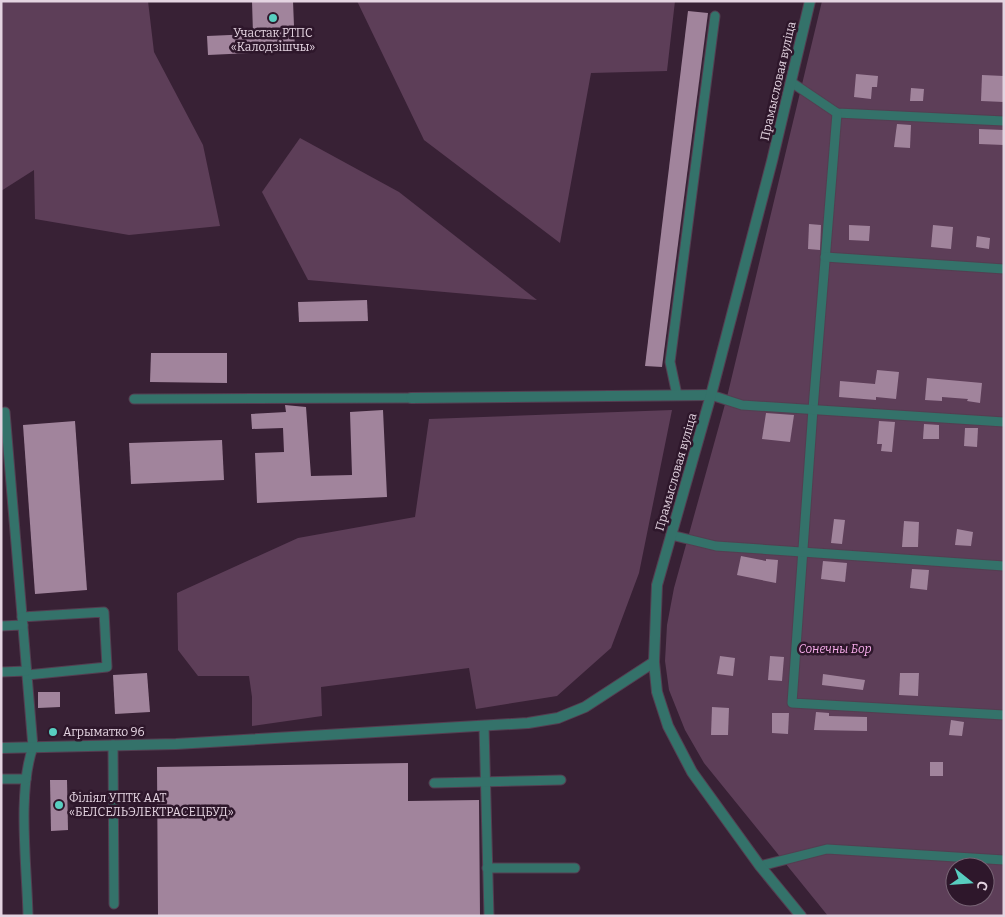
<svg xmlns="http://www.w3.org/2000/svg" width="1005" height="917" viewBox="0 0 1005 917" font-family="Bitter,serif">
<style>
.green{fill:#5d3e58;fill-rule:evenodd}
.building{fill:#a1849c}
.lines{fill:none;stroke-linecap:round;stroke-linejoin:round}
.service-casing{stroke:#543e51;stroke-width:11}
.minor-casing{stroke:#543e51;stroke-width:12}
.service{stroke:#34726a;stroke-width:9}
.minor{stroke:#34726a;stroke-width:10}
.poi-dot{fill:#58cec0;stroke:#2e172b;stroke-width:2}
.labels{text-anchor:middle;stroke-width:5;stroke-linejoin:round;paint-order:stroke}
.poi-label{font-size:12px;fill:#e4d4e1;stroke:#2e172b;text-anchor:start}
.street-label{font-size:12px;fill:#e4d4e1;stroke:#2e172b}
.park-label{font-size:12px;font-style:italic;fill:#f5abe9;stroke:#2e172b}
</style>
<rect width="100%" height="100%" fill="#382135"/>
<g class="green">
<path d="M1,1H148L154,52L203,145L220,226L129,235L35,219L34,170L1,191Z"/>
<path d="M357,1H675L667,71L591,73L560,243L424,140Z"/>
<path d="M822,1H1004V916H828L704,763L685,730L669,690L665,661L667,625L674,588L727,397ZM955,867H985V897H955Z"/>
<path d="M300,138L399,192L537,300L308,280L262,192Z"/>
<path d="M672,410L639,573L611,648L557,696L476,709L469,668L321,687L322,716L252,726V697L249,676H198L178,650L177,593L298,538L415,517L429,419Z"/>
</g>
<g class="building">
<path d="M252,1H293L295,51L208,55L207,36L253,34Z"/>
<path d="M688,11L708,13L662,367L645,366Z"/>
<path d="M856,74L878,76L877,87H872L871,99L854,97Z"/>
<path d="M982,75L1004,76V102L981,101Z"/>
<path d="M911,88L924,89L923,101H910Z"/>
<path d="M897,124L911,125L910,148L894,147Z"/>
<path d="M979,129L1004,130V145L979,144Z"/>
<path d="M809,224L821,225L820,250L808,249Z"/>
<path d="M849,225L870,226L869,241L849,240Z"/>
<path d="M933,225L953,227L951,249L931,247Z"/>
<path d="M977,236L990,238L989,249L976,247Z"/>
<path d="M367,300L368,321L299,322L298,302Z"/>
<path d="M151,353H227V383L150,382Z"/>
<path d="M877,370L899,372L896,399L876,397V400L839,397L840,381L875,384Z"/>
<path d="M927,378L982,383L980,403L967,401L968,399L942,397V401L925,400Z"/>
<path d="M285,405L306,407L311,476L352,475L350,412L383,410L387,497L257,503L255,453L284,452L283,428L252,429L251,414L286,412Z"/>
<path d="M766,413L794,415L790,442L762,439Z"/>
<path d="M75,421L87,590L35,594L23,425Z"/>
<path d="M879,421L895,422L892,452L881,451L882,444H877Z"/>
<path d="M924,424L939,425V439H923Z"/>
<path d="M965,428H978L977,447L964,446Z"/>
<path d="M222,440L224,480L131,484L129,443Z"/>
<path d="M834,519L845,520L842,544L831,543Z"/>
<path d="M904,521L919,522L918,547H902Z"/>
<path d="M957,529L973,532L971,546L955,545Z"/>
<path d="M741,556L766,561V559L778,560L776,583L737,575Z"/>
<path d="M823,561L847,563L845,582L821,579Z"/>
<path d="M912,569L929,570L927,590L910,588Z"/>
<path d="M720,656L735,658L733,676L717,674Z"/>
<path d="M770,656L784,657L782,681L768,680Z"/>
<path d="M147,673L150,712L115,714L113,675Z"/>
<path d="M900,673H919L918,696L899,695Z"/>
<path d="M823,674L865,680L863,690L822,685Z"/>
<path d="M38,692H60V707L38,708Z"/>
<path d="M712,707L729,708L728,735H711Z"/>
<path d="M816,712L829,713V716L867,717V731L814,730Z"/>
<path d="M772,713H789L788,734L772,733Z"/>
<path d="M951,720L964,722L962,736L949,735Z"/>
<rect x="930" y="762" width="13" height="14"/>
<path d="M408,763V801L479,800L480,916H158L157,767Z"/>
<path d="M50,780H67L68,830L51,831Z"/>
</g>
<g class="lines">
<g class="service-casing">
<g id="service">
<path d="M791,82L837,113L1004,121"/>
<path d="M837,113L813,409L792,703L1004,715"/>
<path d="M825,257L1004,269"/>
<path d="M677,395L670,362L715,16"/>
<path d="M711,395L742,405L1004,422"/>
<path d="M134,399L411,398"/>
<path d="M5,412L33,747C17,792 27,867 28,916"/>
<path d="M671,535L716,546L1004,566"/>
<path d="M22,617L104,612L107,667L27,675"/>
<path d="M1,626L23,625"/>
<path d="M1,672L27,671"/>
<path d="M484,726L489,916"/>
<path d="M113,745L114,904"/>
<path d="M1,779H26"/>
<path d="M434,783L561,780"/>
<path d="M760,866L827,849L1004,860"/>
<path d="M487,868H575"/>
</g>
</g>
<g class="minor-casing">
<g id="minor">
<path d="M411,398L711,395"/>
<path d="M1,748L176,744L528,723L558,718L585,707L654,662"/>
<path d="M801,916L760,866L692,772L668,726L657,692L654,662L657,585L711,395L772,161L810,1"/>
</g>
</g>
<use href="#service" class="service"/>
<use href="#minor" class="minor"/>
</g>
<g class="poi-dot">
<circle cx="273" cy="18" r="5"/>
<circle cx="53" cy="732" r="5"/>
<circle cx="59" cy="805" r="5"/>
</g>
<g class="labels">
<g class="poi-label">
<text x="273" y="37" text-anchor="middle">Участак РТПС<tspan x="273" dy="14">«Калодзішчы»</tspan></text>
<text x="63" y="736">Агрыматко 96</text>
<text x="69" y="802">Філіял УПТК ААТ<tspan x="69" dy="14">«БЕЛСЕЛЬЭЛЕКТРАСЕЦБУД»</tspan></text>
</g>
<g class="street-label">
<text transform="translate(778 81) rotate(-77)" y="4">Прамысловая вуліца</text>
<text transform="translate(676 472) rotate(-74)" y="4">Прамысловая вуліца</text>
</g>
<g class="park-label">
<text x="835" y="653">Сонечны Бор</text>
</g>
</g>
<rect width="1005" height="917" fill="none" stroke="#e4d4e1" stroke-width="5"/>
<g transform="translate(970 882) rotate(107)"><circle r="24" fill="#2e172b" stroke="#776374"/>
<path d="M0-4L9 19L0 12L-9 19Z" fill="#58cec0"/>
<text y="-8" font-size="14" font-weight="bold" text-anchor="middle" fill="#e4d4e1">С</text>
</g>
</svg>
